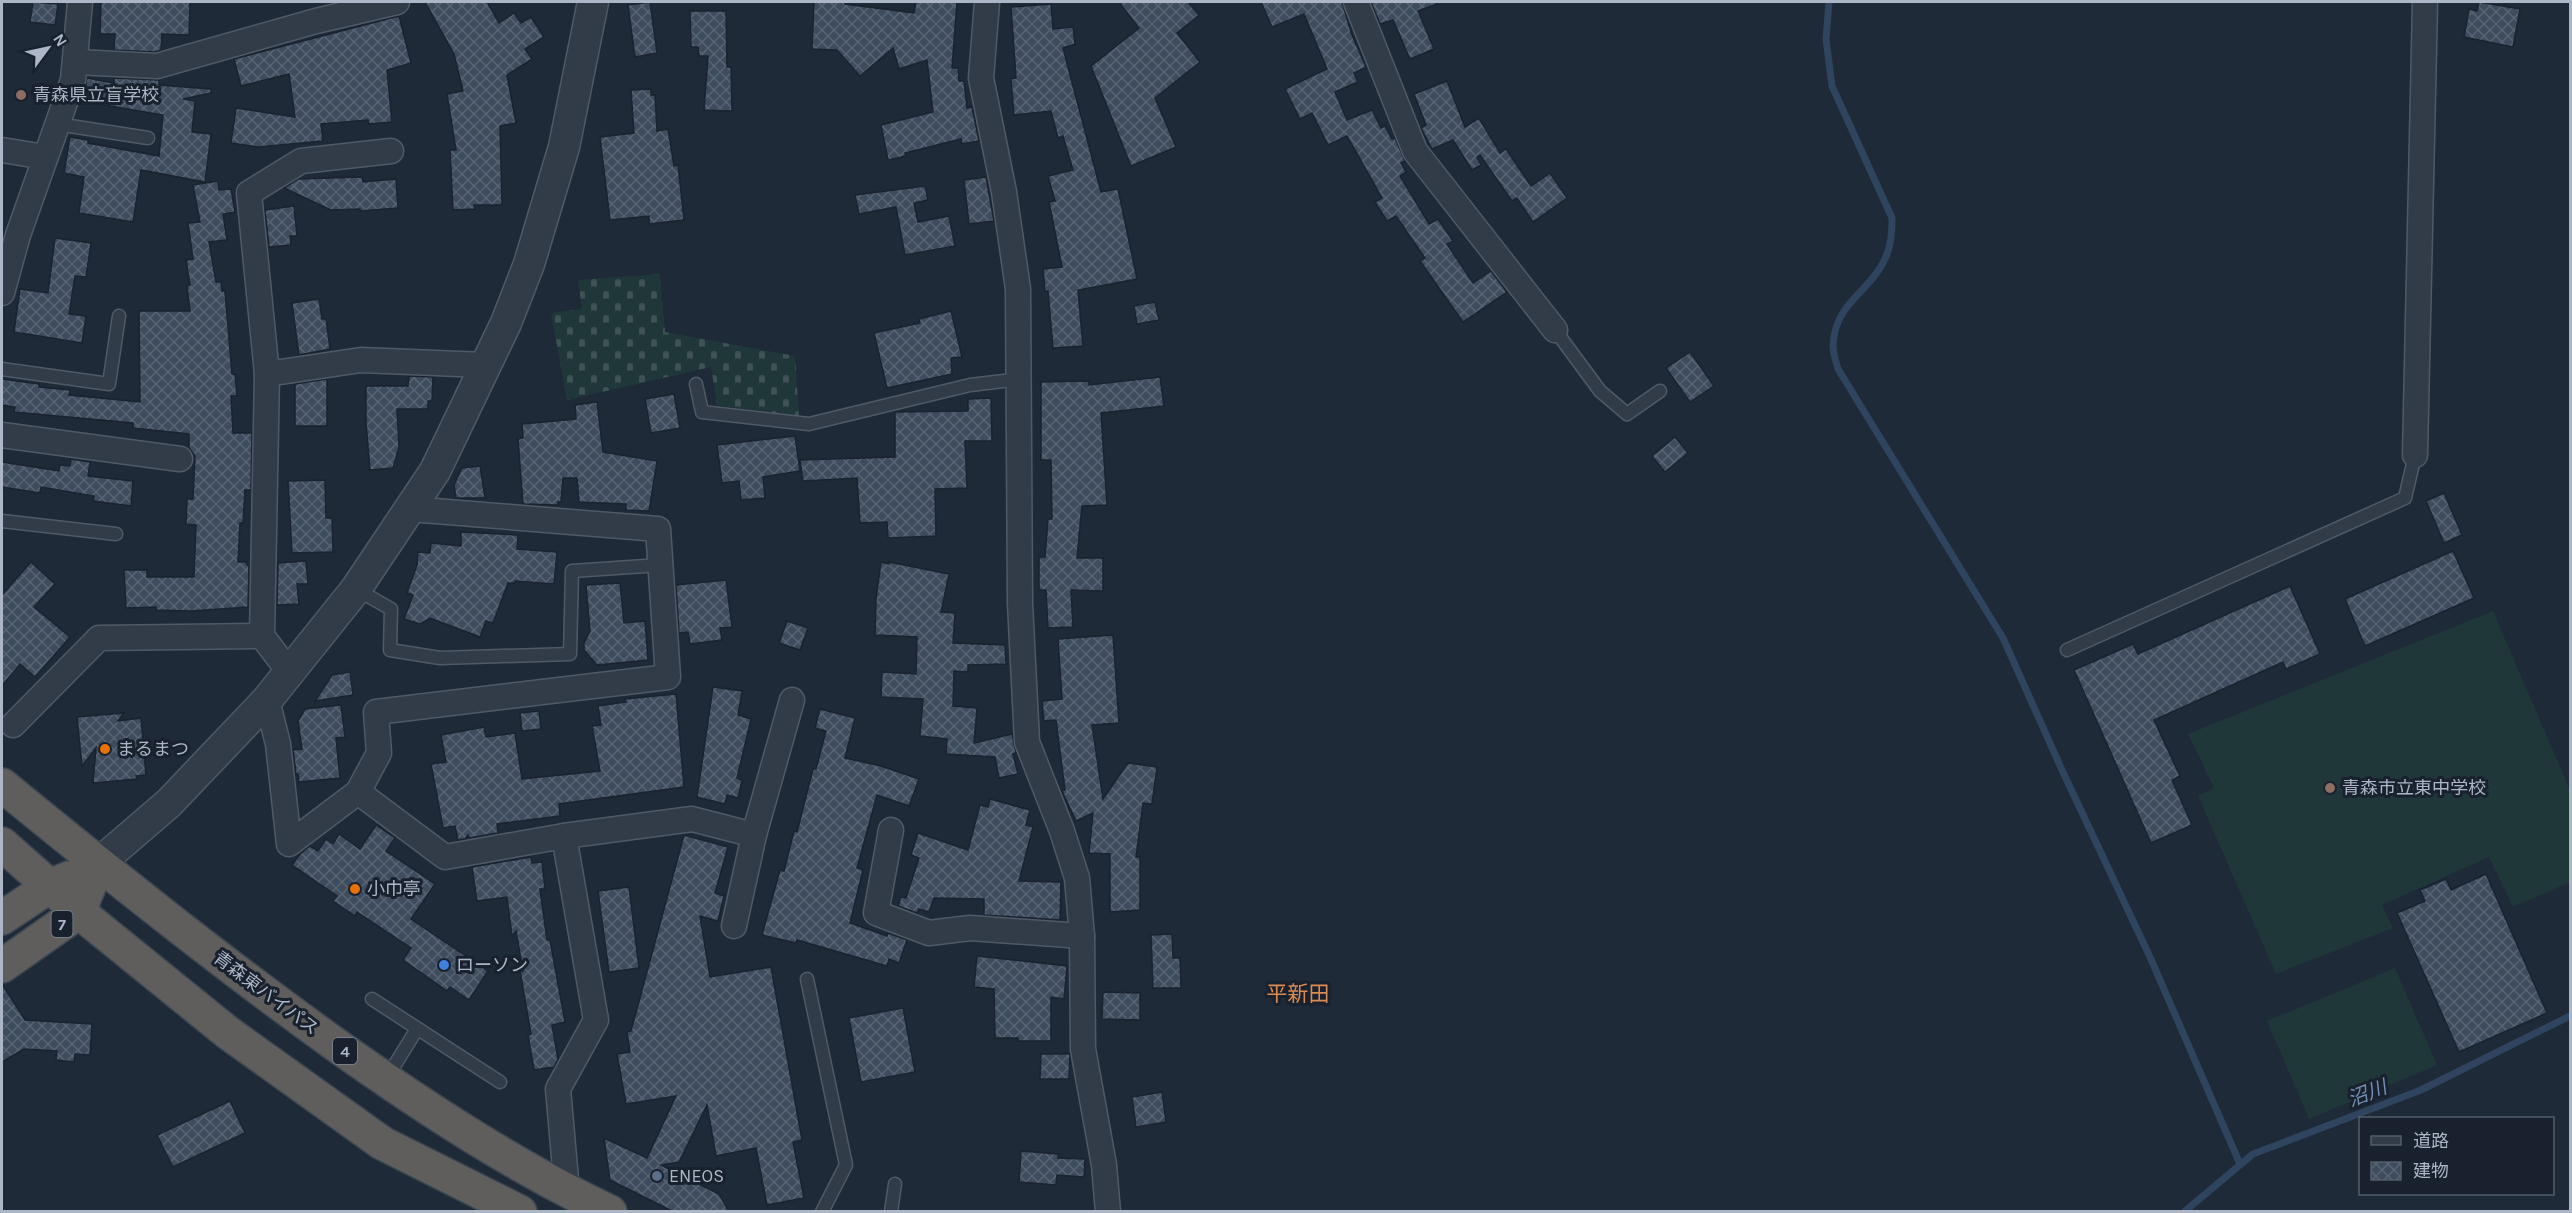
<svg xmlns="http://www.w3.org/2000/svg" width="2572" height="1213" viewBox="0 0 2572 1213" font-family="Karla,'Noto Sans JP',sans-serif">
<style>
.grass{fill:#20373a}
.cemetery{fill:url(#cemetery-stones)}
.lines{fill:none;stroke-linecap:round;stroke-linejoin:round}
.stream{stroke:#2f445f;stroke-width:7}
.building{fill:url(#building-cross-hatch);stroke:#1a232f;stroke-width:1.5}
.service-casing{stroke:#505967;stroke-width:15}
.minor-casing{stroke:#505967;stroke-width:27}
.tertiary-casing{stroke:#505967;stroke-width:33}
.trunk-casing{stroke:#3d4653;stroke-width:36}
.service{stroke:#323c49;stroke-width:12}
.minor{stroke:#323c49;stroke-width:24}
.tertiary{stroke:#323c49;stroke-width:30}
.trunk{stroke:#605e5c;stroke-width:33}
.education-dot{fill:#8d6e63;stroke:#18212d;stroke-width:2}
.food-dot{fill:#e8710a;stroke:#18212d;stroke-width:2}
.shop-dot{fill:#3f7fe0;stroke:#18212d;stroke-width:2}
.service-dot{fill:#5c6f8a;stroke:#18212d;stroke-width:2}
.labels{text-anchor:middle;stroke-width:6;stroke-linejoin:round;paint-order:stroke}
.shield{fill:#18212d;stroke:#808998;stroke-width:1.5}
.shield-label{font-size:16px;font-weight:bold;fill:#acb6c6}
.poi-label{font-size:18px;fill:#acb6c6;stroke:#18212d;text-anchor:start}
.street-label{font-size:18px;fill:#acb6c6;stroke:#18212d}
.water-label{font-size:20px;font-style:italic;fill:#728eb1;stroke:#18212d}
.quarter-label{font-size:21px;fill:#db8b52;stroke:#18212d}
</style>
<defs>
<pattern id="cemetery-stones" width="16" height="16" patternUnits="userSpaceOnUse" patternTransform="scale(1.5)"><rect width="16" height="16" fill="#20373a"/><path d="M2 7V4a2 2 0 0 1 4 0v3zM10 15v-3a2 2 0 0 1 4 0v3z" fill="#3e5255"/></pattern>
<pattern id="building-cross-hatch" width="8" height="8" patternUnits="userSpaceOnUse" patternTransform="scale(1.5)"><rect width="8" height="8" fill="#3f4c5e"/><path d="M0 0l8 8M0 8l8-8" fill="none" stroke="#586474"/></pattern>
</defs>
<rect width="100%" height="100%" fill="#1e2a38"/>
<g class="grass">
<path d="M2493,611L2570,790V882L2513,907L2489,857L2382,905L2393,928L2276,974L2198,796L2214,788L2188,734Z"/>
<path d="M2395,968L2437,1065L2309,1119L2267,1021Z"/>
</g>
<path class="cemetery" d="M660,274L665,332L795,356L799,417L717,405L711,367L567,400L551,313L582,309L578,280Z"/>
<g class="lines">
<g class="stream">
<path d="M1829,2L1826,39L1832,86L1892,218C1892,234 1891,248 1883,263C1866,295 1835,303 1833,346C1833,353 1836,362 1838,369L2003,638L2062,770L2150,957L2240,1164"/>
<path d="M2184,1212L2253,1154L2421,1090L2570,1016"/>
</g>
</g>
<g class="building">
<path d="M33,2L58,4L55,25L30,22Z"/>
<path d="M101,2H190L189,35L162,34L161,50L155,52L114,50L115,34H100Z"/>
<path d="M425,2H487L499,23L514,13L521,23L531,17L544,37L525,49L532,59L507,75L516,123L500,126L502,205H474L475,209L453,210L450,150H456L447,94L463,91L454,54Z"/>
<path d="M650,2L657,53L635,57L628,5Z"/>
<path d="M814,2H845V4L914,13L916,2H957L952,68H958L959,81H964L967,108L972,107L979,141L962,144L961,139L905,153L906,156L888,160L881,125L933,112L927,60L899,69L893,48L860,76L837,50L812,49Z"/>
<path d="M1119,2H1188L1199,15L1177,33L1200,62L1155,98L1176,147L1131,166L1091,66L1139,28Z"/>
<path d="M1261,2H1342L1352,35L1366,67L1354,73L1358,82L1335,92L1347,120L1372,110L1381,128L1385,126L1392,139L1395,138L1405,161L1401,163L1406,172L1400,176L1429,224L1438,219L1453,241L1447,244L1473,283L1491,271L1507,292L1463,322L1420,261L1425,258L1396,216L1387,221L1375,202L1382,198L1347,136L1328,145L1312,113L1300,119L1285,89L1327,69L1304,14L1272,27Z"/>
<path d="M1371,2H1436L1437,4L1418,11L1434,49L1410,59L1393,20L1380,24Z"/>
<path d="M2479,2L2520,9L2513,47L2464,37L2469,9L2477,11Z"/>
<path d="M1051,4L1053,29L1073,27L1075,44L1063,48L1101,192L1118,189L1137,279L1078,290L1083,346L1053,348L1048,291H1045L1043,269L1062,267L1049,202L1055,201L1048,176L1073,170L1063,136L1058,138L1051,111L1014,115L1011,79L1016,78L1011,7Z"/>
<path d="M690,11H726L727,67H731L732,111L704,110L708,56H699L698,47H691Z"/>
<path d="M399,16L411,63L387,70L392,122L369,124L368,120L321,124L323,141L258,147L231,143L236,108L295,117L289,74L241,86L234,59Z"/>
<path d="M87,78L114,83V78L159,80V85L211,89V93L183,99L195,101L192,132L211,134L205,182L141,170L133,222L79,213L84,177L64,173L70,137L88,140V143L159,156L163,115L82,101Z"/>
<path d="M1447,81L1465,127L1479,118L1500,153L1506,149L1531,186L1550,173L1567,198L1533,222L1517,198L1512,201L1480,155L1477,157L1481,165L1472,170L1453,140L1432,149L1421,128L1426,125L1414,94Z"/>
<path d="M651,89V95H655L657,131L668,129L674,166L678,165L684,220L649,224V216L610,220L600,137L634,133L631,90Z"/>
<path d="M362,177L363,182L396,179L398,208L360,211V209L331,210L284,188L298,179Z"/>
<path d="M986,177L994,221L969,224L964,180Z"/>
<path d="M218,181L219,190L231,189L235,212L223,214L227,240L209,242L216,282H221L222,291H225L232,374H235L237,396H231L233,433H252L251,490H245L243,523H240L238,562H246L247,565H249L248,607L191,611L156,610V607L126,608L124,570H147V577H194L196,525L186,524L187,499H193L195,456L189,448V434L133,428V423L14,412L15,407L2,405V379L39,384V387L70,390L69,395L140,402L139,311H190L187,286L190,285L186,260L193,259L188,223L200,222L193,185Z"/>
<path d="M925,186L928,200L914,203L918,222L949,216L955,246L905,255L896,207L859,214L855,195Z"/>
<path d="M294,206L297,236H290L291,245L269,247L265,210Z"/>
<path d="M55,238L91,243L86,277L75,276L69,314L86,316L82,343L14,332L20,289L48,293Z"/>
<path d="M319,299L322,319H326L330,349L299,355L292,303Z"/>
<path d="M1155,302L1159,320L1137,324L1134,306Z"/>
<path d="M951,311L962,357L951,358L952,374L887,388L874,333L920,323L919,319Z"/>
<path d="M1690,352L1714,386L1690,402L1666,368Z"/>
<path d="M409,376L433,377L432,401H428V409H397L399,447L393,468L370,470L366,423V386H408Z"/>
<path d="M1160,377L1164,406L1101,413L1107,505L1082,506L1077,558H1103V591L1071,590L1073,627L1048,628L1046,590H1039V557H1045L1048,519H1052L1051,460H1041V382L1089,381V385Z"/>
<path d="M327,379V426H295V384Z"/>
<path d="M674,394L680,428L651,433L645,399Z"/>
<path d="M991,398L992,441H965L967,488L935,489L936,536L888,538L887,522L860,523L857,478L803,481L800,460L895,457V412L968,411V399Z"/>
<path d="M597,402L603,452L657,461L649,511L626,510V504L579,502L577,478H563L561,502H558V505L523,504L518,439L523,438L522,424L576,419L575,405Z"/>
<path d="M795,436L800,471L763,477L765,498L741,500L739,481L722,483L717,445Z"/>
<path d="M1675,437L1688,453L1665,472L1652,456Z"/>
<path d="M71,459L90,462L88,476L133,481L131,506L93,501L94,496L41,487L40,493L2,487V462L59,471L60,465L70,466Z"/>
<path d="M480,466L485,498H456L454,485L462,468Z"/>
<path d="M325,480L326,518H332L333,552L292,553L288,481Z"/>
<path d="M2444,493L2462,535L2444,543L2426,501Z"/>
<path d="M461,532L518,535L517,549L557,552L554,584L515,581V583H508L493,623L486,621L480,637L430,618L420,624L404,619L413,595L407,593L417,565L418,552L430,553L431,543L461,546Z"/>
<path d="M2453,551L2474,598L2365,646L2345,599Z"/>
<path d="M306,561L308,584H297L299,604L277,605L278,563Z"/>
<path d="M31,562L55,584L34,607L70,637L35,677L20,664L2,686V595Z"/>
<path d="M881,562L889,564V562L949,574L941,612L955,613L953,643L1005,645L1006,664L968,665V672L954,671L953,706L977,708L974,743L1012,734L1016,753L1013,754L1018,774L999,778L995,757L946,754L947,739L920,736L923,699L881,697L882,672L916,674L917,637L875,635L876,599Z"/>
<path d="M726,580L732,627L720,628L722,640L690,644L688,632L679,633L676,585Z"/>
<path d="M620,583L624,623L645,621L648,660L597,665L584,650V643L590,631L586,585Z"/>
<path d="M2290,586L2320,654L2286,669L2283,662L2154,720L2180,776L2172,780L2192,825L2151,843L2074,670L2133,644L2138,654Z"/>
<path d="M787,621L808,628L800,650L779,643Z"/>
<path d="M1113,635L1119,723L1092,725L1103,799L1128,763L1157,767L1152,804L1143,803L1136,857H1140V910L1110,912V854L1089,853L1093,813L1076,821L1062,791L1065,790L1056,720L1044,721L1042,701L1062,699L1058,639Z"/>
<path d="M350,672L353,695L315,701L332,675Z"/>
<path d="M713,687L742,691L738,715L751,719L737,778L742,780L738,798L727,795L725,804L697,797Z"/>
<path d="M676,694L684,787L559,804L560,816L497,824L498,833L469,838L468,835L465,839L458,840L455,826L443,828L431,764L446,762L441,735L484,727L486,737L515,733L522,779L600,771L592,726L601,725L598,706L626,702L625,699Z"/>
<path d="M341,705L345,737L336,738L340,778L299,782L298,774H296L293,750L302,749L298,721L305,709Z"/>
<path d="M820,709L855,718L845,758L881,766L919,779L909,806L877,795L857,868L863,870L850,923L887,936L888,933L907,940L899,963L889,959L887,966L797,940L796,943L762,935L780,870L784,871L794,831L797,832L813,769H816L826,731L815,728Z"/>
<path d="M539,711L541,729L522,731L520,713Z"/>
<path d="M124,713L118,721L141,718L146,775L136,776L137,779L93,783L96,748L82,766L77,717Z"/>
<path d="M990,799L1030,810L1026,825L1033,827L1019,881L1061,882L1060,920L984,915V899L934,898L929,912L919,909L917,913L898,906L901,897L906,898L919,858L911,855L918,833L968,850L980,805L988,807Z"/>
<path d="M376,825L395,838L386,851L435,884L411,919L488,971L469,1000L450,987L447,991L403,960L411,948L357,912L355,916L333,901L337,896L292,865L300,854L310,846L318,851L326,839L333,844L339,834L360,849Z"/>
<path d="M684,835L728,847L715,893L724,896L718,921L700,916L710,977L771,967L802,1140L793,1142L804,1198L767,1205L756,1148L716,1156L707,1105L679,1162L661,1165L719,1194L729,1212H674L610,1180L604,1138L647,1158L676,1096L626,1104L617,1054L630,1052L627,1032L631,1031Z"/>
<path d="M531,857L532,863L542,862L545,889H540L547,940H550L565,1022L552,1025L558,1059L554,1067L534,1070L528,1035L531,1034L520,971H523L516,931L512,936L507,897L477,901L472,867Z"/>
<path d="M2486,874L2547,1013L2459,1052L2397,913L2425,901L2420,890L2446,879L2451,890Z"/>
<path d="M629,887L639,968L609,972L598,891Z"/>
<path d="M1172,934L1173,958H1180L1181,988H1153L1151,935Z"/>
<path d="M977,956L1067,966L1064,999L1051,997V1041H1018V1038H995L994,989L974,987Z"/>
<path d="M2,984L25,1020L92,1024L90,1055L75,1054L74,1062L56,1060L57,1051L24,1049L2,1062Z"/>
<path d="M1103,992L1140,993V1020L1102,1019Z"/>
<path d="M903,1008L915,1072L861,1082L849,1018Z"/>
<path d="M1041,1054H1070L1069,1079H1040Z"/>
<path d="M1162,1092L1166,1122L1136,1127L1132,1097Z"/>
<path d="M230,1101L245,1133L173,1167L157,1135Z"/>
<path d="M1021,1151L1058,1154V1158L1085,1159L1084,1177L1057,1175L1056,1185L1019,1182Z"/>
</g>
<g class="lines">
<g class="service-casing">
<g id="service">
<path d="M57,124L148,138"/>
<path d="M1555,330L1600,391L1627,414L1660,391"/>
<path d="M2,369L109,384L119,316"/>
<path d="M696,384L702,412L809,424L970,385L1020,379"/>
<path d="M2,521L116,534"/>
<path d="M356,589L391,609L390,650L440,658L570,654L572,571L660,565"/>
<path d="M2067,650L2405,498L2415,455"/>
<path d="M807,979L846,1165L822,1212"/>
<path d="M372,999L500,1082"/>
<path d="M386,1079L417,1029"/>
<path d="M891,1212L895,1184"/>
</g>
</g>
<g class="minor-casing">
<g id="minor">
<path d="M987,2L981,78L1004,192L1018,289L1020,603L1027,742L1062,831L1077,878L1082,936L1083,1049L1104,1165L1108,1212"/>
<path d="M1356,2L1415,151L1555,330"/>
<path d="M76,62L157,66L316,21L397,2"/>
<path d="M2,150L45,157"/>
<path d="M2,293L18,235L73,80L80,2"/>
<path d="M267,374L361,360L485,365"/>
<path d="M2,435L180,459"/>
<path d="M2415,455L2425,2"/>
<path d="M290,673L262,636L267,374L249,193L301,161L391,151"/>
<path d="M267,700L278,744L289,844L358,792L379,753L376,712L668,677L658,529L410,509"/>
<path d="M13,725L99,638L262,636"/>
<path d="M358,792L445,857L564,836L692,819L754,835"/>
<path d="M891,830L876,913L929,933L970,928L1082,936"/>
<path d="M564,836L596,1020L558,1089L567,1191"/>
<path d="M734,926L754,835L792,700"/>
</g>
</g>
<g class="tertiary-casing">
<path id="tertiary" d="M98,864L169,803L267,700L356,589L435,471L506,323L529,264L564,147L593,2"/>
</g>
<g class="trunk-casing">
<g id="trunk">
<path d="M2,785C112,875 223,964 339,1047C425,1108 514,1166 610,1212"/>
<path d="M2,844L79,912L227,1032L382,1143L520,1212"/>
<path d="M2,918L50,886L69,878"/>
<path d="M2,966L79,912L98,864"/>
</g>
</g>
<use href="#service" class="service"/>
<use href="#minor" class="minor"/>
<use href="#tertiary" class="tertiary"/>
<use href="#trunk" class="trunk"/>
</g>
<g class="education-dot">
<circle cx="21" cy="95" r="6"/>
<circle cx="2330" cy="788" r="6"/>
</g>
<g class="food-dot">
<circle cx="105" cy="749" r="6"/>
<circle cx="355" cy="889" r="6"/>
</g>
<circle class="shop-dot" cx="444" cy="965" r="6"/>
<circle class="service-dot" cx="657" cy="1176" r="6"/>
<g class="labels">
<g class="shield">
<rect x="51.5" y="911" width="21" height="26" rx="4.5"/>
<rect x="333" y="1038" width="24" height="26" rx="4.5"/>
</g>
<g class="shield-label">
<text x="62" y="930">7</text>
<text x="345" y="1057">4</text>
</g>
<g class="poi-label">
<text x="33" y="101">青森県立盲学校</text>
<text x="117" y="755">まるまつ</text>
<text x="2342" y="794">青森市立東中学校</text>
<text x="367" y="895">小巾亭</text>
<text x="456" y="971">ローソン</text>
<text x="669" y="1182">ENEOS</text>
</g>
<g class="street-label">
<text transform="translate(266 993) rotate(37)" y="6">青森東バイパス</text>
</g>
<g class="water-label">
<text transform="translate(2367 1093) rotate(-21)" y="7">沼川</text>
</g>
<g class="quarter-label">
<text x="1298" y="1001">平新田</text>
</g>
</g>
<rect width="2572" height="1213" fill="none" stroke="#acb6c6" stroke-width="6"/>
<rect x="2359" y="1117" width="195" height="78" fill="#18212d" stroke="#535d6a" stroke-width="1.5"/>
<rect x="2371" y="1136" width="30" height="9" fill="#323c49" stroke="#535d6a" stroke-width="1.5"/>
<text x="2413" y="1147" font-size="18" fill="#acb6c6">道路</text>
<rect x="2371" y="1162" width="30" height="18" fill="url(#building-cross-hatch)" stroke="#535d6a" stroke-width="1.5"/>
<text x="2413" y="1177" font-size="18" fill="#acb6c6">建物</text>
<g transform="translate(48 48) rotate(57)" stroke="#18212d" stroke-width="4.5" paint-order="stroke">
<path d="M0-4.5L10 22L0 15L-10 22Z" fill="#acb6c6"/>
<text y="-9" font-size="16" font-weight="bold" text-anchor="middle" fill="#acb6c6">N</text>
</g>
</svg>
